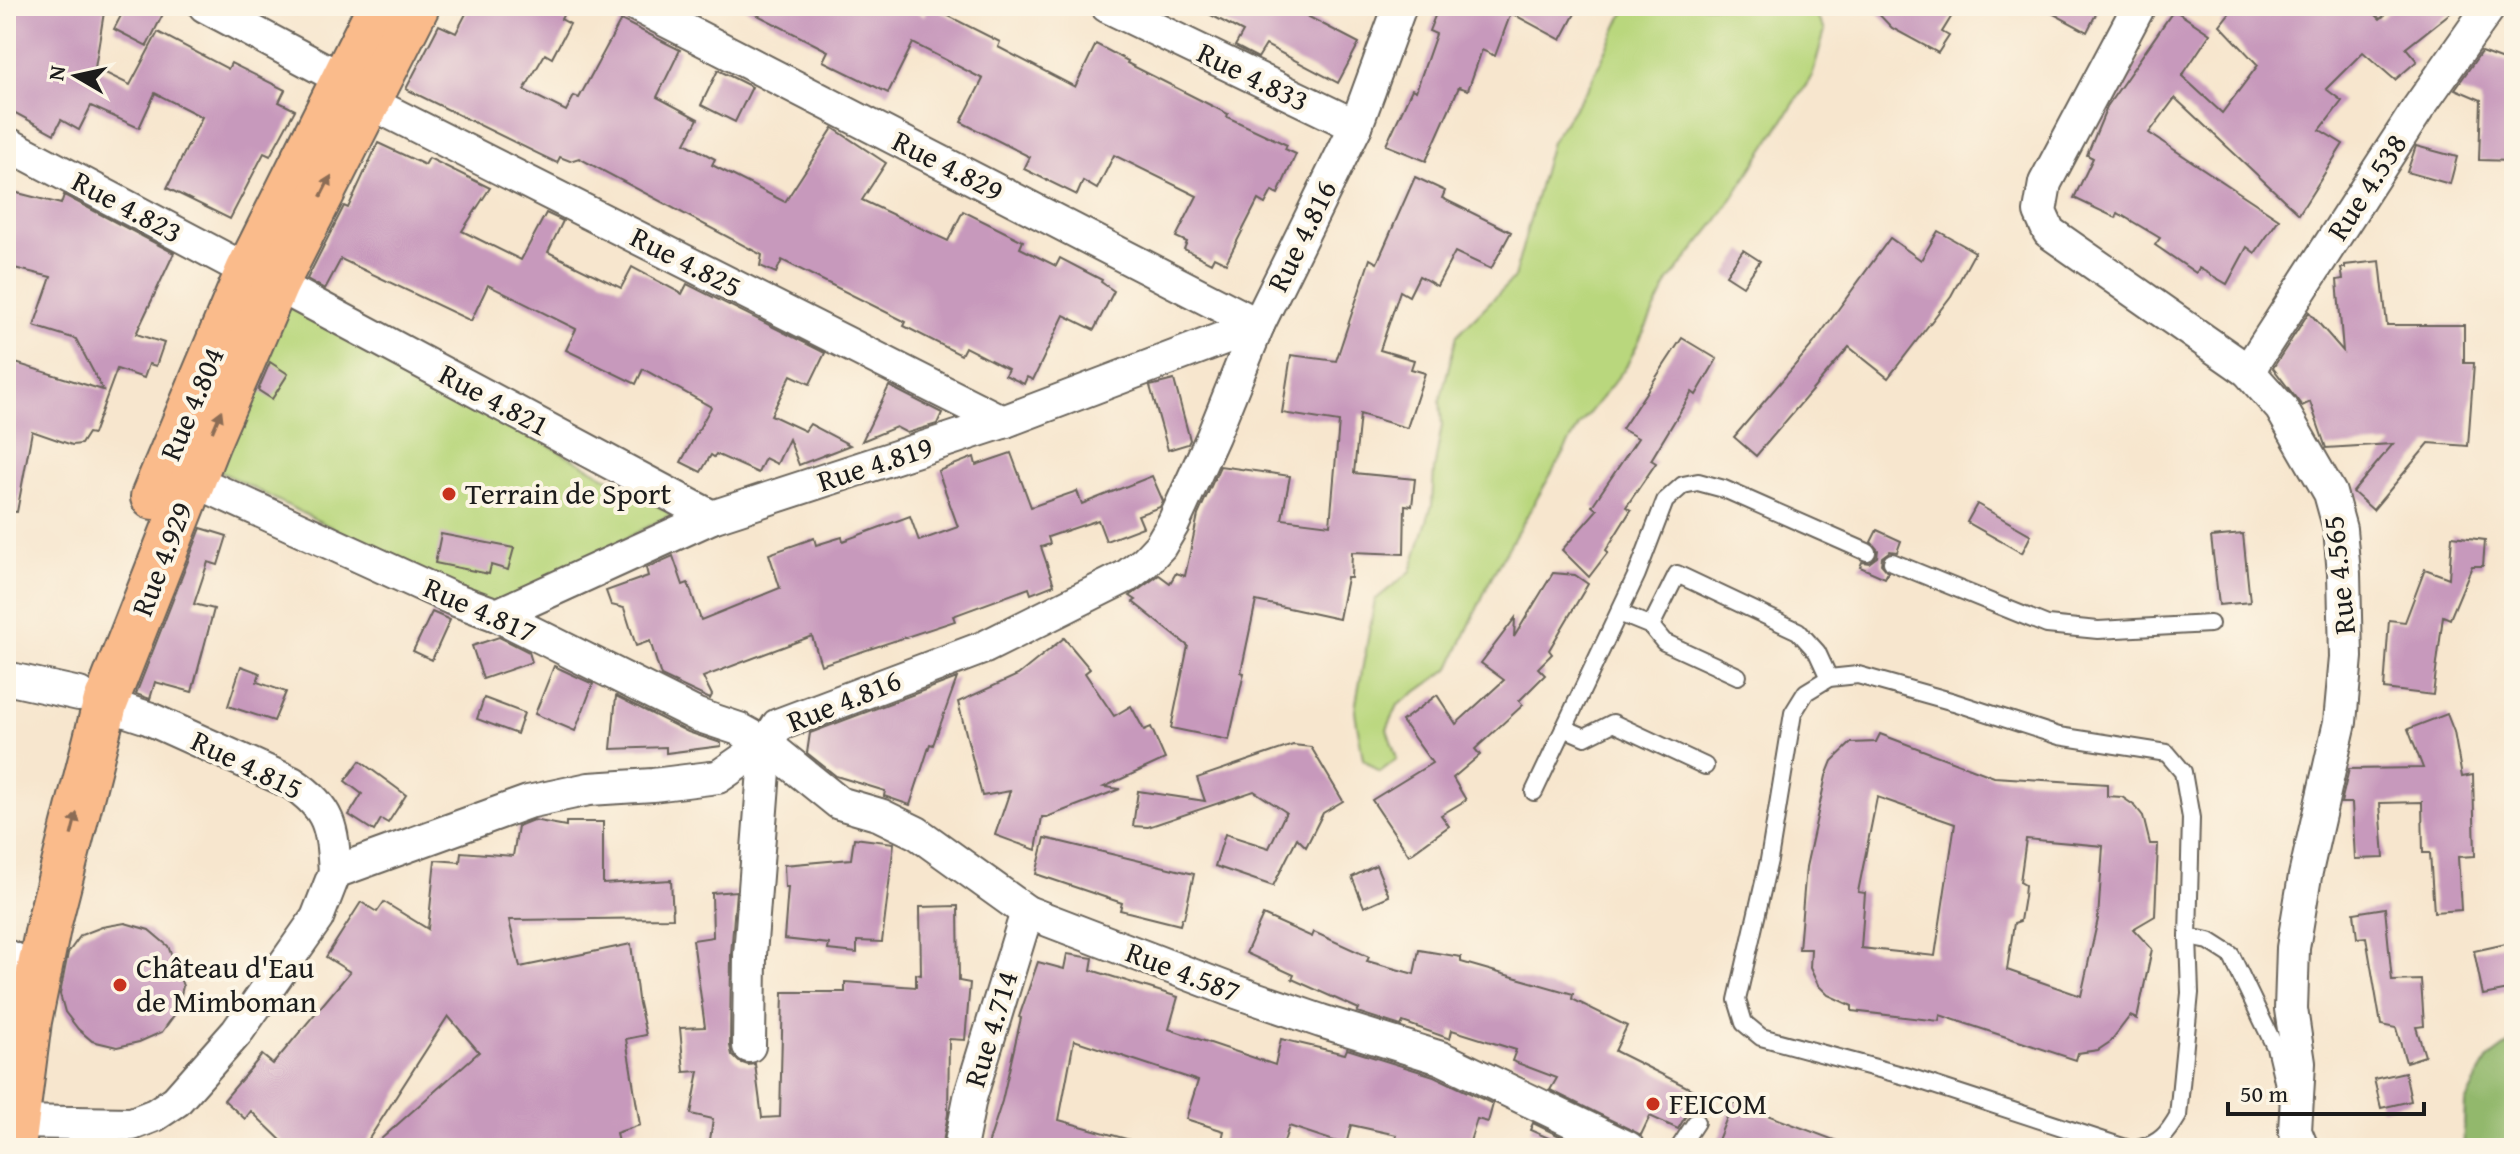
<svg xmlns="http://www.w3.org/2000/svg" width="2520" height="1154" viewBox="0 0 2520 1154" font-family="'Gentium Book Plus',serif">
<style>
.green{fill:#b9d77d;stroke:#6a7a4c;stroke-width:2}
.forest{fill:#92b86c;stroke:#576a44;stroke-width:2}
.building{fill:#c799bc;fill-rule:evenodd}
.lines{fill:none;stroke-linecap:round;stroke-linejoin:round}
.lane-casing{stroke:#69635a;stroke-width:20}
.street-casing{stroke:#69635a;stroke-width:36}
.primary-casing{stroke:#69635a;stroke-width:48}
.lane{stroke:#fff;stroke-width:16}
.street{stroke:#fff;stroke-width:32}
.primary{stroke:#fabb8b;stroke-width:44}
.oneway{fill:#8b6c54}
.poi-dot{fill:#c8321e;stroke:#fcf5e5;stroke-width:3}
.labels{text-anchor:middle;stroke-width:8;stroke-linejoin:round;paint-order:stroke}
.street-label{font-size:30px;fill:#1c1c1c;stroke:#fcf5e5}
.poi-label{font-size:30px;fill:#1c1c1c;stroke:#fcf5e5;text-anchor:start}
</style>
<rect width="100%" height="100%" fill="#fcf5e5"/>
<filter id="ink" filterUnits="userSpaceOnUse"><feTurbulence type="fractalNoise" baseFrequency=".0125" numOctaves="2"/><feDisplacementMap in="SourceGraphic" scale="16" xChannelSelector="R" yChannelSelector="G"/><feConvolveMatrix kernelMatrix="1 2 1 2 8 2 1 2 1" color-interpolation-filters="sRGB"/></filter>
<filter id="wash" filterUnits="userSpaceOnUse"><feTurbulence type="fractalNoise" baseFrequency=".006" numOctaves="4" result="noise"/><feDisplacementMap in="SourceGraphic" scale="32" xChannelSelector="R" yChannelSelector="G"/><feGaussianBlur stdDeviation="1.8" result="paint"/><feColorMatrix in="noise" values="0 0 0 0 0 0 0 0 0 0 0 0 0 0 0 0 0 1.4 0 .05"/><feComposite in="paint" operator="in"/></filter>
<g filter="url(#wash)">
<rect width="100%" height="100%" fill="#f7e6ce"/>
<g class="green">
<path d="M1627,6H1810L1825,30L1812,76L1718,220L1669,281L1626,367L1579,426L1492,576L1450,668L1398,705L1387,729L1397,759L1380,772L1363,759L1355,712L1356,703L1375,600L1411,571L1432,505L1434,470L1442,425L1440,401L1457,335L1514,278L1551,142L1589,86Z"/>
<path d="M285,298L672,514L494,609L205,464Z"/>
</g>
<path class="forest" d="M2514,1040V1148H2463L2465,1103L2487,1060Z"/>
<g id="blocks">
<g class="building">
<path d="M6,6H105L95,68L130,85L158,32L228,69L231,63L285,90L279,102L295,110L270,156L264,153L230,219L167,188L202,117L155,93L139,128L91,106L79,130L61,120L54,134L6,108Z"/>
<path d="M126,6H147L163,14L147,46L114,29Z"/>
<path d="M470,6H568L561,19L570,24L552,58L545,54L524,90L566,111L574,96L579,98L621,20L680,50L657,97L698,119L685,143L715,159L712,165L785,202L833,128L886,163L862,200L948,241L963,211L1023,241L1020,248L1056,266L1060,258L1102,280L1101,282L1114,291L1094,330L1064,315L1033,380L1027,377L1024,384L1005,375L1008,369L965,347L961,355L904,326L906,322L782,260L776,273L760,266L762,255L579,158L570,161L560,157L557,163L406,89L439,25L456,33Z"/>
<path d="M740,6H905L924,16L929,6L1000,42L998,47L1075,87L1096,44L1128,61L1127,63L1228,114L1227,117L1287,145L1285,149L1296,154L1278,194L1272,191L1265,204L1258,200L1226,263L1214,257L1211,263L1184,249L1187,242L1176,237L1197,196L1114,155L1097,189L1083,181L1077,195L1024,169L1030,157L961,122L983,79L913,43L888,93L823,61L828,51Z"/>
<path d="M1194,6H1288L1359,43L1338,83L1266,45L1258,58L1235,46L1243,32Z"/>
<path d="M1439,6H1579L1561,40L1511,13L1495,56L1482,50L1468,90L1459,87L1426,161L1386,145L1412,89L1416,91L1436,34L1429,31Z"/>
<path d="M1871,6H1958L1942,32L1949,36L1938,53L1892,28Z"/>
<path d="M2039,6H2100L2087,32Z"/>
<path d="M2235,6H2367L2380,19L2396,6H2459L2406,48L2417,61L2395,80L2363,52L2326,89L2342,101L2320,130L2343,144L2299,214L2175,98L2149,133L2279,219L2255,253L2247,247L2227,284L2199,268L2196,273L2155,245L2160,238L2118,213L2116,218L2074,198L2093,158L2087,155L2108,105L2174,10L2210,34L2182,76L2222,113L2258,65L2220,25Z"/>
<path d="M2481,52L2514,64V161L2479,160L2481,100L2455,89Z"/>
<path d="M718,70L752,87L735,122L701,105Z"/>
<path d="M378,143L425,165L429,158L490,188L462,231L521,260L546,213L563,221L548,252L621,288L632,267L682,294L687,284L825,353L810,384L791,375L771,415L805,431L810,424L850,445L799,465L789,439L777,464L765,458L758,473L716,454L714,457L711,455L701,472L681,462L711,407L643,369L636,384L566,350L576,329L488,285L471,321L341,259L325,289L307,279L344,206L348,208Z"/>
<path d="M2416,146L2457,157L2450,184L2407,172Z"/>
<path d="M1415,177L1445,191L1442,198L1511,232L1491,269L1455,252L1437,286L1419,276L1409,296L1400,291L1380,350L1414,360L1411,369L1425,373L1407,428L1360,414L1354,473L1415,479L1412,506L1405,505L1404,554L1352,552L1351,578H1347L1339,619L1256,601L1241,672L1244,673L1229,740L1171,728L1188,646L1133,602L1136,600L1130,596L1159,575L1170,583L1176,573L1185,576L1198,515L1220,466L1290,476L1282,519L1330,525L1339,422L1282,413L1291,355L1336,361L1370,259L1377,263Z"/>
<path d="M6,190L61,204L64,195L174,253L136,334L164,343L156,366L149,364L144,378L117,369L93,434L88,433L81,444L72,445L32,431L17,512L6,511V360L103,390L76,339L34,326L51,277L6,266Z"/>
<path d="M1938,231L1975,252L1951,296L1888,378L1849,347L1756,456L1734,437L1813,344L1890,238L1921,260Z"/>
<path d="M1743,250L1760,261L1743,286L1726,275Z"/>
<path d="M2380,261L2387,325H2464V363H2474L2468,446L2429,443L2373,510L2353,492L2393,444L2326,448L2310,402L2302,406L2273,368L2309,312L2343,351L2337,280L2343,279L2341,268H2345V265Z"/>
<path d="M1682,338L1717,359L1696,395L1692,392L1651,460L1656,463L1626,507L1631,510L1606,550L1608,552L1589,577L1562,550L1597,510L1592,506L1638,438L1622,429Z"/>
<path d="M270,362L288,374L272,399L258,390Z"/>
<path d="M1174,380L1190,440L1188,444L1168,450L1150,386Z"/>
<path d="M889,386L942,413L937,424L907,433L896,427L862,441Z"/>
<path d="M1011,453L1031,507L1077,491L1082,504L1152,476L1163,501L1160,507L1138,515L1143,527L1106,541L1098,520L1048,537L1050,544L1041,547L1054,585L1031,594L1029,588L953,616L955,621L821,665L812,636L703,677L712,695L710,699L661,676L650,641L636,646L624,608L611,605L606,591L648,576L646,568L673,556L683,585L688,583L701,620L780,588L769,554L814,538L816,545L842,537L843,541L910,516L919,541L958,527L938,471L974,457L976,465Z"/>
<path d="M1977,504L2031,535L2022,553L1967,522Z"/>
<path d="M201,528L227,536L218,565L208,562L194,604L214,609L192,692L155,682L150,699L136,694Z"/>
<path d="M1877,530L1901,541L1897,552L1890,551L1882,557L1881,564L1888,572L1885,578L1860,567L1862,562L1869,563L1877,557L1878,550L1871,542Z"/>
<path d="M441,534L514,548L508,570L491,565L489,574L435,563Z"/>
<path d="M2243,534L2250,602L2219,605L2211,537Z"/>
<path d="M2452,536L2485,540L2483,566H2472L2450,619L2443,616L2433,695L2384,689L2389,620L2405,622L2425,569L2449,578Z"/>
<path d="M1553,573L1575,575L1588,584L1549,650L1552,654L1538,668L1545,675L1519,701L1523,705L1475,749L1480,755L1453,778L1466,800L1441,815L1449,826L1409,855L1372,800L1432,763L1402,721L1437,695L1456,724L1504,680L1481,663L1515,618L1514,637Z"/>
<path d="M432,612L450,620L432,660L413,651Z"/>
<path d="M499,637L529,652L532,662L483,679L472,646Z"/>
<path d="M1064,638L1090,669L1085,673L1114,716L1131,706L1144,730L1151,727L1165,759L1104,787L1120,789L1047,817H1042L1036,850L995,835L1010,791L982,796L958,702L1018,675Z"/>
<path d="M241,666L260,673L257,682L286,692L274,721L228,706Z"/>
<path d="M554,666L593,684L575,731L535,714Z"/>
<path d="M957,678L933,745L930,744L910,805L884,796L885,791L836,776L807,753L810,733Z"/>
<path d="M616,696L688,732L721,743V746L666,753V747L611,749Z"/>
<path d="M484,698L524,713L517,734L477,719Z"/>
<path d="M2447,714L2454,732L2462,777L2473,775L2475,856L2458,857L2461,910L2434,912L2430,853H2423L2422,802L2380,803L2384,858L2355,859L2352,803H2341L2349,769L2423,768L2408,729Z"/>
<path d="M1880,734L1994,777L2107,784V796L2122,797L2135,806L2143,816L2150,844H2158L2155,916L2133,929L2152,949L2137,1019L2130,1016L2110,1042L2098,1050L2078,1053L2076,1060L1940,1015L1939,1021L1852,1011V1006L1828,995L1818,985L1810,968L1811,949H1799L1806,867L1826,776L1832,761L1851,743L1876,742ZM1877,797L1955,824L1935,956L1861,948L1865,893L1858,892ZM2026,839L2103,846L2098,919L2081,996L2007,970L2014,923L2020,921L2024,897L2025,885L2020,882Z"/>
<path d="M1293,745L1311,747L1343,801L1323,813L1306,847L1297,838L1273,886L1215,866L1225,834L1269,848L1286,812L1254,791L1148,827L1133,826L1138,791L1205,801L1197,778Z"/>
<path d="M360,761L406,795L388,823L381,819L374,831L349,815L362,794L345,781Z"/>
<path d="M533,820L566,826V822H603V884L671,880L673,918L509,920L520,967L631,944L638,999L646,1035L626,1039L640,1125L616,1133L619,1148H371L479,1052L448,1016L363,1148H289L251,1111L245,1119L224,1100L262,1055L273,1064L350,972L326,957L361,902L377,912L384,902L428,929L435,860L460,862L461,852L513,856L518,826Z"/>
<path d="M854,838L894,843L882,942L857,941V953L828,950L829,944L784,939L788,887H785L784,865L851,859Z"/>
<path d="M1045,838L1194,874L1184,918H1182L1180,925L1120,910L1122,903L1036,874Z"/>
<path d="M1376,865L1389,896L1364,907L1352,877Z"/>
<path d="M736,891L731,955L730,1046L732,1055L739,1062L748,1065L755,1064L762,1118L780,1117L783,992H845V982L916,987V974L921,975L920,907L958,906L959,981L970,983L965,1040L949,1039L948,1114L942,1148H726L727,1144L710,1140L713,1119L691,1114L699,1071L684,1072L680,1028L705,1027L693,940L713,937L712,893Z"/>
<path d="M2385,908L2392,981L2421,980L2424,1026L2416,1027L2425,1056L2406,1062L2396,1028L2381,1025L2366,937L2357,938L2354,913Z"/>
<path d="M1263,915L1312,937L1314,932L1369,957L1367,961L1414,974L1419,950L1461,957V962L1573,994L1572,999L1627,1026L1615,1051L1699,1093L1678,1129L1650,1116L1641,1135L1550,1090L1557,1078L1512,1061L1516,1050L1452,1030L1450,1039L1403,1022L1401,1026L1357,1012L1359,1009L1292,979L1294,975L1246,953Z"/>
<path d="M125,923L149,930L168,946L183,986L177,1011L162,1032L139,1042L117,1047L92,1041L78,1029L65,1012L60,994L68,953L81,935L102,927Z"/>
<path d="M2506,944L2514,989L2483,995L2474,951Z"/>
<path d="M1067,954L1093,958L1091,970L1178,997L1169,1029L1275,1065L1281,1039L1345,1054L1347,1049L1434,1076L1493,1104L1488,1122L1477,1119L1468,1148H1416L1395,1143L1397,1135L1351,1125L1346,1145L1289,1126L1282,1148H1220L1224,1131L1186,1119L1198,1081L1074,1040L1059,1120L1137,1142L1136,1148H987L1002,1101L1021,1018L1019,1017L1038,962L1064,969Z"/>
<path d="M2405,1072L2411,1101L2381,1108L2374,1079Z"/>
<path d="M1733,1102L1850,1146V1148H1715Z"/>
<path d="M1533,1123L1584,1148H1547L1551,1139L1530,1130Z"/>
</g>
</g>
</g>
<g filter="url(#ink)">
<use href="#blocks" fill-opacity="0" stroke="#69635a" stroke-width="2"/>
<g class="lines">
<g class="lane-casing">
<g id="lane">
<path d="M1892,562L2047,625L2098,630L2210,624"/>
<path d="M1619,613L1651,626L1664,642L1738,676"/>
<path d="M1651,626L1677,574L1798,631L1817,652L1829,678"/>
<path d="M1564,728L1585,737L1613,723L1705,766"/>
<path d="M1534,792L1637,574L1665,501L1683,485L1698,482L1724,489L1867,552"/>
<path d="M1679,1148L1696,1122"/>
<path d="M2126,1148L1909,1077L1761,1037L1744,1023L1737,1000L1769,860L1793,713L1806,692L1829,678L1858,675L1954,702L2059,736L2167,753L2183,772L2191,818L2188,937L2209,941L2231,955L2275,1047L2287,1098"/>
<path d="M2140,1148C2160,1144 2168,1133 2178,1116L2190,993L2188,937"/>
</g>
</g>
<g class="street-casing">
<g id="street">
<path d="M205,6L342,79"/>
<path d="M638,6L1258,325"/>
<path d="M1107,6L1356,126"/>
<path d="M2139,6L2045,183L2040,212L2049,232L2248,371L2281,408L2330,493L2340,529L2344,574L2346,657L2340,722L2305,876L2293,948L2291,1009L2299,1063L2295,1131L2302,1148"/>
<path d="M369,102L1003,422"/>
<path d="M6,143L248,271"/>
<path d="M276,284L712,517"/>
<path d="M2248,371L2419,107L2490,6"/>
<path d="M193,480L451,598L497,615L697,715L739,729L766,744L839,803L880,815L917,833L1027,912L1228,989L1321,1021L1441,1058L1628,1148"/>
<path d="M497,615L712,517L1003,422L1258,325"/>
<path d="M6,678L79,694"/>
<path d="M105,704L148,718L292,783C331,809 332,828 335,872"/>
<path d="M6,956L14,959"/>
<path d="M749,1046L750,955L766,744"/>
<path d="M15,1122L132,1124L155,1115L176,1101L237,1032L317,918L335,872L528,802L589,789L653,785L718,777L766,744L778,725L985,647L1127,576L1145,562L1160,546L1173,524L1213,436L1258,325L1356,126L1400,6"/>
<path d="M960,1148L970,1098L1027,912"/>
</g>
</g>
<g class="primary-casing">
<g id="primary">
<path d="M153,497L248,271L380,6"/>
<path d="M13,1148L29,1021L49,923L105,704L208,442L276,284L417,6"/>
</g>
</g>
<use href="#lane" class="lane"/>
<use href="#street" class="street"/>
<use href="#primary" class="primary"/>
</g>
<defs><path id="oneway-solid" d="M-6-.8H1V-3.2L6.5 0L1 3.2V.8H-6Z" transform="scale(2)"/></defs>
<g class="oneway">
<use href="#oneway-solid" transform="translate(326 186) rotate(-63)"/>
<use href="#oneway-solid" transform="translate(217 421) rotate(-67)"/>
<use href="#oneway-solid" transform="translate(74 824) rotate(-76)"/>
</g>
</g>
<g class="poi-dot">
<circle cx="449" cy="494" r="8"/>
<circle cx="120" cy="985" r="8"/>
<circle cx="1653" cy="1104" r="8"/>
</g>
<g class="labels">
<g class="street-label">
<text transform="translate(1253 77) rotate(26)" y="10">Rue 4.833</text>
<text transform="translate(948 166) rotate(27)" y="10">Rue 4.829</text>
<text transform="translate(2367 187) rotate(-57)" y="10">Rue 4.538</text>
<text transform="translate(127 207) rotate(28)" y="10">Rue 4.823</text>
<text transform="translate(1302 236) rotate(-64)" y="10">Rue 4.816</text>
<text transform="translate(686 262) rotate(27)" y="10">Rue 4.825</text>
<text transform="translate(494 400) rotate(28)" y="10">Rue 4.821</text>
<text transform="translate(192 404) rotate(-67)" y="10">Rue 4.804</text>
<text transform="translate(875 464) rotate(-18)" y="10">Rue 4.819</text>
<text transform="translate(162 559) rotate(-69)" y="10">Rue 4.929</text>
<text transform="translate(2339 575) rotate(-96)" y="10">Rue 4.565</text>
<text transform="translate(480 610) rotate(24)" y="10">Rue 4.817</text>
<text transform="translate(844 701) rotate(-22)" y="10">Rue 4.816</text>
<text transform="translate(247 765) rotate(26)" y="10">Rue 4.815</text>
<text transform="translate(1183 972) rotate(21)" y="10">Rue 4.587</text>
<text transform="translate(991 1029) rotate(-73)" y="10">Rue 4.714</text>
</g>
<g class="poi-label">
<text x="465" y="504">Terrain de Sport</text>
<text x="136" y="978">Château d'Eau<tspan x="136" dy="34">de Mimboman</tspan></text>
<text x="1669" y="1114">FEICOM</text>
</g>
</g>
<rect width="2520" height="1154" fill="none" stroke="#fcf5e5" stroke-width="32"/>
<g transform="translate(76 76) rotate(279)" stroke="#fcf5e5" stroke-width="6" paint-order="stroke">
<path d="M0-6L14 30L0 20L-14 30Z" fill="#1c1c1c"/>
<text y="-12" font-size="22" font-weight="bold" text-anchor="middle" fill="#1c1c1c">N</text>
</g>
<path d="M2228 1102v12h196v-12" fill="none" stroke="#1c1c1c" stroke-width="4"/>
<text x="2240" y="1102" font-size="24" fill="#1c1c1c" stroke="#fcf5e5" stroke-width="6" paint-order="stroke">50 m</text>
</svg>
